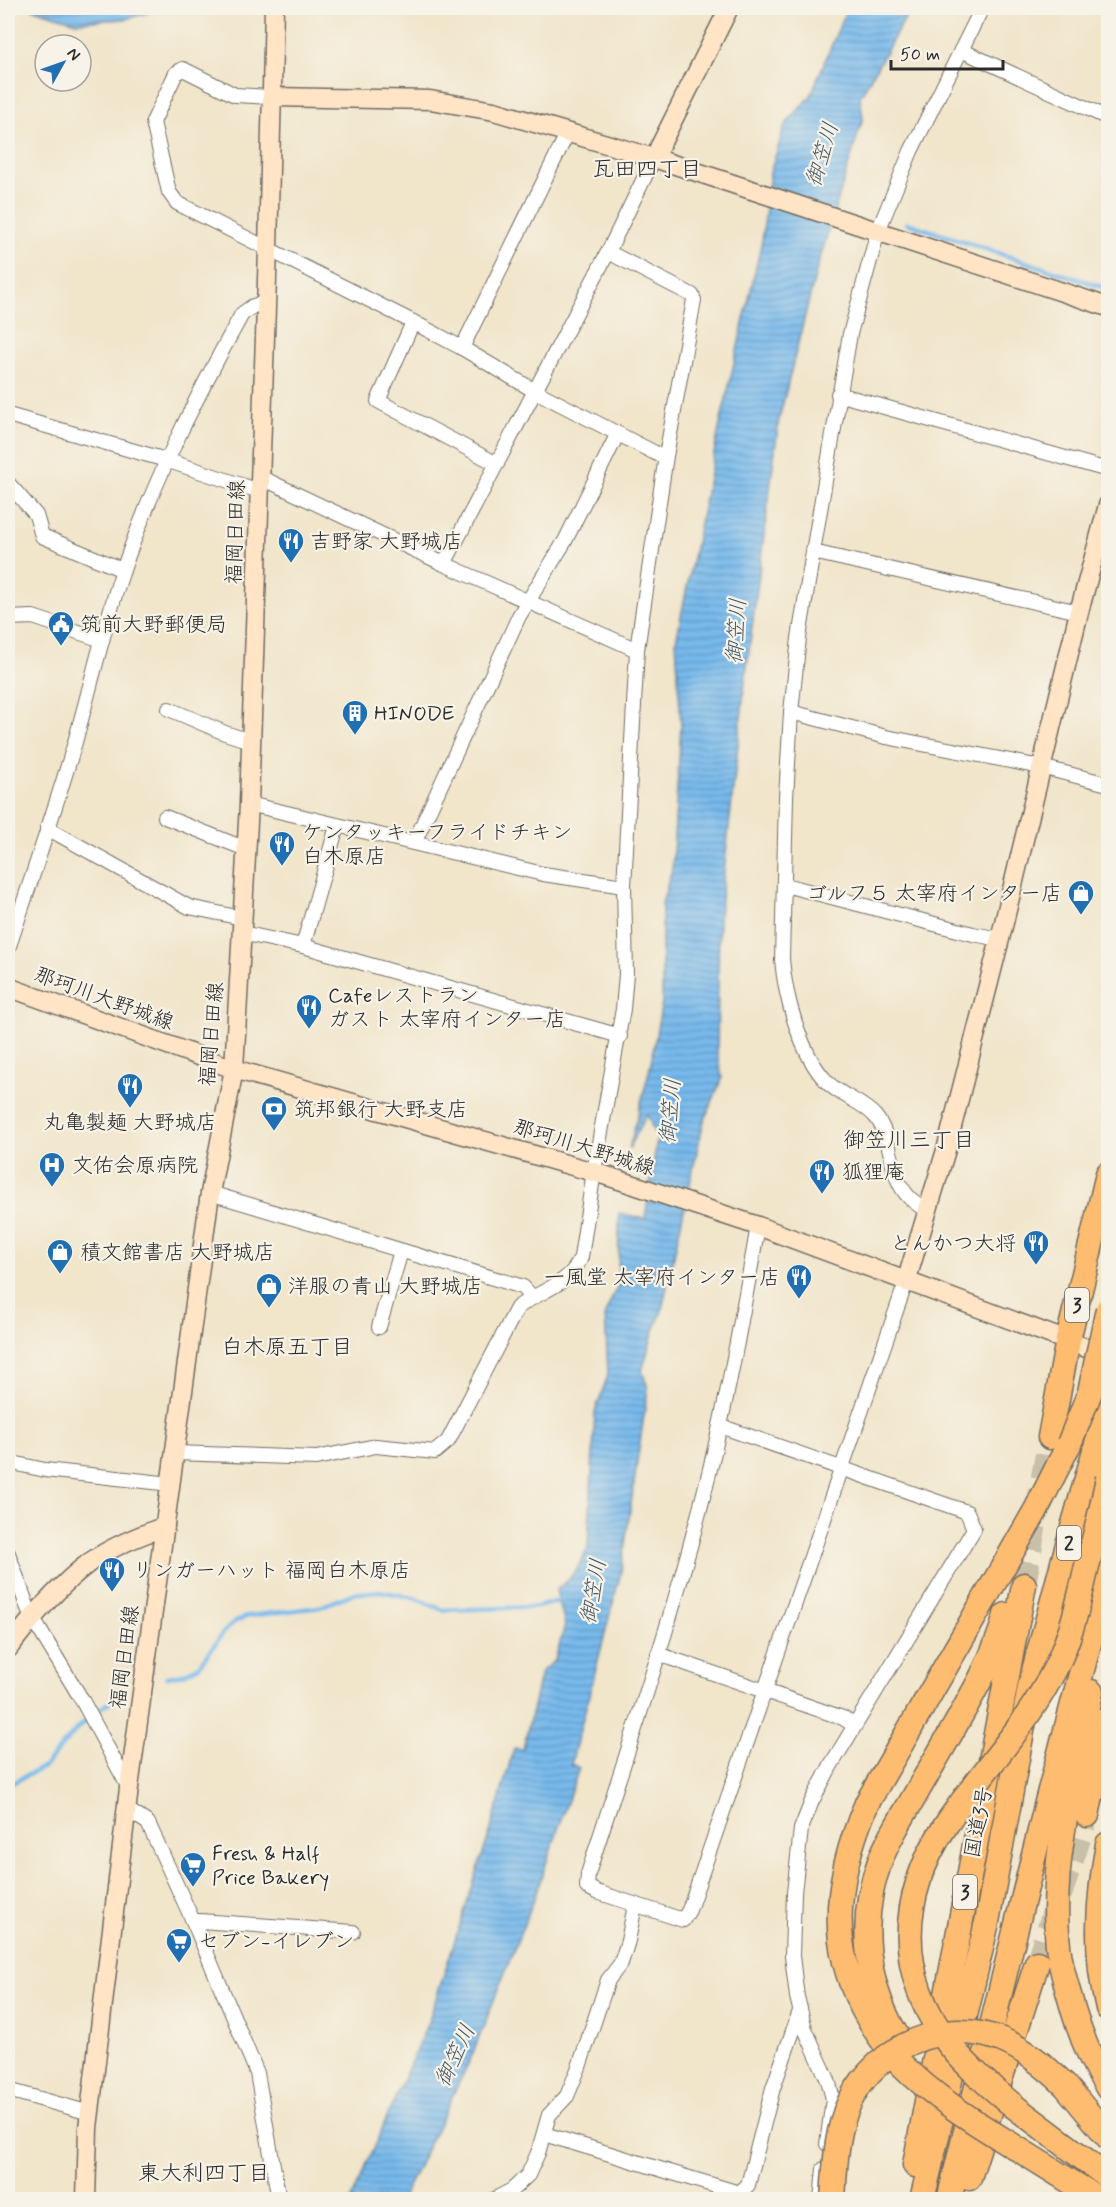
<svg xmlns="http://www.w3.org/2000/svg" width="1116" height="2207" viewBox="0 0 1116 2207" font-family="Mynerve,'Klee One',sans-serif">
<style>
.water{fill:url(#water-rules);stroke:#51728c;stroke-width:1.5}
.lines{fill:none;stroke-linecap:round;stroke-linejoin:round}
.stream{stroke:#77b9ec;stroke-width:4.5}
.highway-tunnel{stroke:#c9c0aa;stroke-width:24;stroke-dasharray:24 12;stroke-linecap:butt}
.street-casing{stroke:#706c63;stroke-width:16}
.secondary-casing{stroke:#706c63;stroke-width:21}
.highway-casing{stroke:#706c63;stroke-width:27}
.street{stroke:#fff;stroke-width:14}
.secondary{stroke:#ffe4c6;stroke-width:18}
.highway{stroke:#febc70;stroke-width:24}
.highway-bridge-casing{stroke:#706c63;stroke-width:27;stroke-linecap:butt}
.highway-bridge{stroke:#febc70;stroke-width:24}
.labels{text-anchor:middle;stroke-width:4.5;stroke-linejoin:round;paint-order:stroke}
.shield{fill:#f7f3e8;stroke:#686764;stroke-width:1.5}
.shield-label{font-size:20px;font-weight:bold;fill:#2b2b2b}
.street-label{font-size:21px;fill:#2b2b2b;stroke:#f7f3e8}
.poi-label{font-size:21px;fill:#2b2b2b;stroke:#f7f3e8;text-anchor:start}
.water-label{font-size:22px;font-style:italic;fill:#425665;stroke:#f7f3e8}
.neighbourhood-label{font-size:22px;fill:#2b2b2b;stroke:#f7f3e8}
</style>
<defs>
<pattern id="water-rules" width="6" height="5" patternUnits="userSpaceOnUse" patternTransform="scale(1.5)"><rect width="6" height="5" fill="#77b9ec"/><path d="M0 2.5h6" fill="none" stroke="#6297bf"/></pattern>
</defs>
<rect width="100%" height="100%" fill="#f7f3e8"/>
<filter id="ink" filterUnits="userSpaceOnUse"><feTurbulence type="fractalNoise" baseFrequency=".0167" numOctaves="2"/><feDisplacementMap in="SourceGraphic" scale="12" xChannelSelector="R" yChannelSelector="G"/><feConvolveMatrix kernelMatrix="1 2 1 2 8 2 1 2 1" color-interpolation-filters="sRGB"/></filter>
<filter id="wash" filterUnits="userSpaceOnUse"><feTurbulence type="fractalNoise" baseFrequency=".008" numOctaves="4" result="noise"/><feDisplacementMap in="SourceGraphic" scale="24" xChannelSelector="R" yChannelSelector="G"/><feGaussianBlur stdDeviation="1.35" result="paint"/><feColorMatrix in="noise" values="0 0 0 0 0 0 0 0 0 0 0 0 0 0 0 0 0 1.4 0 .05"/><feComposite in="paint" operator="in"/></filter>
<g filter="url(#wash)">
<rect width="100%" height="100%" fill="#f1e5ca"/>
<g class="water">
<path d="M30,8H164L126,19L76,22Z"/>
<path d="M847,8H911L860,97L863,118L817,268L779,419L745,682L719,917L717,1051L722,1078L703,1124L661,1314L654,1330L642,1371L648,1388L621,1572L571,1764L579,1768L534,1899L471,2058L402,2199L351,2200L429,2020L490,1832L514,1748L523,1749L541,1672L555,1660L565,1625L556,1590C572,1579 580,1566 588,1547L595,1412L608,1375L605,1314L618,1285L619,1213L645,1219L657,1139L647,1114L629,1149L650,1068L662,1002V903L672,869L681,725L676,641L719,429L762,241L770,173L785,125L810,97Z"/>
</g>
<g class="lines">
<g class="stream">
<path d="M907,223L1108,289"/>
<path d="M167,1677L184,1674L199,1666L223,1633L235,1621L249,1616L320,1607L352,1594L380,1591L414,1598L443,1610L538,1607L558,1601L562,1597"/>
<path d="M8,1785L44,1767L75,1731L96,1712L122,1693"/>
</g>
</g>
</g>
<g filter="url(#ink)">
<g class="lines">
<g class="highway-tunnel">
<path d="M1024,1585L1050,1437"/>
<path d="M1037,1963L1087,1815"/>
</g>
<g class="street-casing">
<g id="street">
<path d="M961,50L1108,118"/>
<path d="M272,97L235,95L183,69L176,73L153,122L169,192L177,203L413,322L462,348L535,391L657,454L666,456"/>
<path d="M413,322L378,401L497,464"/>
<path d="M462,348L568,132"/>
<path d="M838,394L1108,470"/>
<path d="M8,415L166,460L259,491"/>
<path d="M260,477L444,564L637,650"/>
<path d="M8,483L36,515L42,536L123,570"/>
<path d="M813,552L1079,612"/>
<path d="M444,564L608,252L654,158"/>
<path d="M8,618L33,617L102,640"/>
<path d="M169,709L225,733L250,741"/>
<path d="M791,712L886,737L1041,767L1108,784"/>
<path d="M249,804L543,874L624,886"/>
<path d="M165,817L246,849"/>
<path d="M47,828L189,907L242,918"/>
<path d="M414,843L519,616L565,541L618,433"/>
<path d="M785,885L973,934L1000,939"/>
<path d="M242,933L303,946L620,1036"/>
<path d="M303,946L337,826"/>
<path d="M8,949C30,883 53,816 73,749C90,690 103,629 123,570C154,480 196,397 242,314L253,306L265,303"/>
<path d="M210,1193L523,1287L532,1297"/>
<path d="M926,1210C920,1206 913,1202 908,1196C888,1175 894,1138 875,1116C862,1101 840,1096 827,1082C800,1054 785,996 782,959L786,798L791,712L799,638L813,552L850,334L878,231L911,151L982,8"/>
<path d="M758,1226C742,1317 726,1408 703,1497C671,1624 628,1749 588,1874L587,1887L597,1892L683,1920L689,1910L906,1282"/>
<path d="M379,1327L401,1251"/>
<path d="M720,1426L967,1512L974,1529L831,1765L812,1801L801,1829L794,1893L792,1956L797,1997L805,2029L828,2080L833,2099L827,2144"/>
<path d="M175,1453L316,1458L376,1446L435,1452L448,1441L517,1308C539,1290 570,1286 581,1257L594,1171L623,1009L626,974L624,886L637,650L666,456L694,300L692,295L608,252"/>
<path d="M8,1462L45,1470L171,1484"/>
<path d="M8,1553L30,1614L82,1700L129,1788"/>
<path d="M658,1654L843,1718L854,1725"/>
<path d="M128,1810L148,1823L194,1923L257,2073L279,2200"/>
<path d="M194,1923L200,1921L353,1932"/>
<path d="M8,2090L90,2113"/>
<path d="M544,2134L739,2193L748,2185L773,2088L800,2011"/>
<path d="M493,2200L512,2190L528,2175L538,2153L549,2115L567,2096L579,2067L608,1980L621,1963L628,1941L635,1905"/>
<path d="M821,2200L824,2169"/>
</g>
</g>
<g class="secondary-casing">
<g id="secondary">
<path d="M272,97L430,100L494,111L654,158L1108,307"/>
<path d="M654,158L729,8"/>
<path d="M8,987L234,1069L604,1175L758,1226L1108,1356"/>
<path d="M906,1282L946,1150L1000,939L1079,612L1108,505"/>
<path d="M8,1649C32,1617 58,1586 90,1562C113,1546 139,1536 165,1526"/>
<path d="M86,2200L88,2128L129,1788L210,1193L234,1069L249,804L268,249L274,8"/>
</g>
</g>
<g class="highway-casing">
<g id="highway">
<path d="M1050,1437L1068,1340L1108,1174"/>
<path d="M1091,1692C1076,1768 1051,1856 1057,1933C1058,1959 1066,1984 1073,2009C1081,2036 1092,2064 1108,2088"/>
<path d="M1087,1815L1108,1719"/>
<path d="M1108,1844C1098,1899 1094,1954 1108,2008"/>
<path d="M902,2044C866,1990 857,1922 880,1861C888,1839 902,1818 914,1797C937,1756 962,1716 983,1674C992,1655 1001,1635 1006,1615"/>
<path d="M901,2064C829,1980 824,1903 867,1803L1036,1510L1069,1444"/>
<path d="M1065,2085L1108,2137"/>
<path d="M1015,2107L1108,2177"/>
<path d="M1010,2144L1100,2200"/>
<path d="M915,2165L1024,1585"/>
<path d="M969,2178L1037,1963"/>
<path d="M922,2200L987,1922L1031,1682L1065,1555L1108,1405"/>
<path d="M949,2200L1048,1798L1108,1572"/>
</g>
</g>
<use href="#street" class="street"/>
<use href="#secondary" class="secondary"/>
<use href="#highway" class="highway"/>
<g class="highway-bridge-casing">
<g id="highway-bridge">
<path d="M1069,1444L1090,1392L1108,1309"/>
<path d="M901,2064C934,2097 971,2120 1010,2144"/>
<path d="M1015,2107C992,2088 968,2068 949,2044C896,1975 898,1898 946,1825C978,1776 1020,1733 1048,1682C1069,1646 1078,1606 1087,1566C1095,1537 1102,1508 1108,1478"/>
<path d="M833,2200C835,2167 836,2130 850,2101C878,2045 944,2017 1002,2040C1026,2050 1046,2067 1065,2085"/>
</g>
</g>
<use href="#highway-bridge" class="highway-bridge"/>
</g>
</g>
<defs>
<g id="restaurant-pin" transform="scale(1.35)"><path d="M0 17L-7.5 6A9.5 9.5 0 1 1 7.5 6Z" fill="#1f6fb2" stroke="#f7f3e8"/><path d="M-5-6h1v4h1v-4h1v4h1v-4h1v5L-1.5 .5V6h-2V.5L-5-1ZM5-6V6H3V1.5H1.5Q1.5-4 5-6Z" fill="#fff"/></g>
<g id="civic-pin" transform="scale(1.35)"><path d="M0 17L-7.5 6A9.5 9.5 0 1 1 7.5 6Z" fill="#1f6fb2" stroke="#f7f3e8"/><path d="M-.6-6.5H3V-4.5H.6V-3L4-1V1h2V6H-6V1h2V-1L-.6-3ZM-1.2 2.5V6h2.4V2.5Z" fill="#fff"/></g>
<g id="building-pin" transform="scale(1.35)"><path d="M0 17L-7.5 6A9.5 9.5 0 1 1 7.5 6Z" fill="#1f6fb2" stroke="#f7f3e8"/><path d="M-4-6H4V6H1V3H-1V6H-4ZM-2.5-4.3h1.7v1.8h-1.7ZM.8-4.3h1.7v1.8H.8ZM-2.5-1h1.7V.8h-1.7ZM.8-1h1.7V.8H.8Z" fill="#fff"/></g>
<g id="shop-pin" transform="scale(1.35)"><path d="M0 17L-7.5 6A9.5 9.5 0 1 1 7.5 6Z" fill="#1f6fb2" stroke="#f7f3e8"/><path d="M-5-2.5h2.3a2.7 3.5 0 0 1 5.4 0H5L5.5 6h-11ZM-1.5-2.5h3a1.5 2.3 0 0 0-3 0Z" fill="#fff"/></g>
<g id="bank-pin" transform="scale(1.35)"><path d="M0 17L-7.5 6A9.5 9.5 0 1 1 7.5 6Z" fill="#1f6fb2" stroke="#f7f3e8"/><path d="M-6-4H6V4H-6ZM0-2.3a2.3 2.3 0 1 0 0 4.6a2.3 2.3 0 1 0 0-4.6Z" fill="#fff"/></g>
<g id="hospital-pin" transform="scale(1.35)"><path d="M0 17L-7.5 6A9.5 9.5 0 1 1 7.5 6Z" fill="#1f6fb2" stroke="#f7f3e8"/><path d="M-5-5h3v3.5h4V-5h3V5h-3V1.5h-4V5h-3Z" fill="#fff"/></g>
<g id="supermarket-pin" transform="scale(1.35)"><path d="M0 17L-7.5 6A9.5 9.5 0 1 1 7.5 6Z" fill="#1f6fb2" stroke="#f7f3e8"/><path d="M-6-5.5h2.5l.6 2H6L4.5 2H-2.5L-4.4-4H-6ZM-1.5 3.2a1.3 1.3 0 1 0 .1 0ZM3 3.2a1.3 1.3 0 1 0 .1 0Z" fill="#fff"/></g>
</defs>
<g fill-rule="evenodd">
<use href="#restaurant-pin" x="291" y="541"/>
<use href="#civic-pin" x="61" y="624"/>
<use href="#building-pin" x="355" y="713"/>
<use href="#restaurant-pin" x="282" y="844"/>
<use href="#shop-pin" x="1081" y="893"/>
<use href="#restaurant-pin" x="309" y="1007"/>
<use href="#restaurant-pin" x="130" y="1086"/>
<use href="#bank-pin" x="274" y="1109"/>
<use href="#hospital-pin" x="52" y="1165"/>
<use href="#restaurant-pin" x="822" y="1172"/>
<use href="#restaurant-pin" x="1036" y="1243"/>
<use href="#shop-pin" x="60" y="1252"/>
<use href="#restaurant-pin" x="799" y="1277"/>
<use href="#shop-pin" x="269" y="1286"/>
<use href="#restaurant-pin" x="112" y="1570"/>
<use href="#supermarket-pin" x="193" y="1865"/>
<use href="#supermarket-pin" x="179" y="1941"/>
</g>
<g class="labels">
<g class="shield">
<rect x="1065" y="1288" width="24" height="34" rx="4.5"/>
<rect x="1057" y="1526" width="24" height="34" rx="4.5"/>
<rect x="953" y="1875" width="24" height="34" rx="4.5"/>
</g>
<g class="shield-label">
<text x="1077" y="1312">3</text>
<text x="1069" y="1550">2</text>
<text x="965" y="1899">3</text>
</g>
<g class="street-label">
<text transform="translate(235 532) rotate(-88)" y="7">福岡日田線</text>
<text transform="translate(104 998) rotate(20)" y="7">那珂川大野城線</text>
<text transform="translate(211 1034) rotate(-85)" y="7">福岡日田線</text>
<text transform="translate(584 1147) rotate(17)" y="7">那珂川大野城線</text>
<text transform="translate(124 1657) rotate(-82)" y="7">福岡日田線</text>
<text transform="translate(978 1822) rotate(-79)" y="7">国道3号</text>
</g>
<g class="poi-label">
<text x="310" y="548">吉野家 大野城店</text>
<text x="80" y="631">筑前大野郵便局</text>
<text x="374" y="720">HINODE</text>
<text x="302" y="839">ケンタッキーフライドチキン<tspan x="302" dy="24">白木原店</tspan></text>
<text x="1062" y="900" text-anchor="end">ゴルフ５ 太宰府インター店</text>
<text x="328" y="1002">Cafeレストラン<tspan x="328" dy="24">ガスト 太宰府インター店</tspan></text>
<text x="294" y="1116">筑邦銀行 大野支店</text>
<text x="130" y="1129" text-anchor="middle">丸亀製麺 大野城店</text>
<text x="72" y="1172">文佑会原病院</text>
<text x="842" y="1179">狐狸庵</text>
<text x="1016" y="1250" text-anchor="end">とんかつ大将</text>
<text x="80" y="1259">積文館書店 大野城店</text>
<text x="780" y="1284" text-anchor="end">一風堂 太宰府インター店</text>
<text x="288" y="1293">洋服の青山 大野城店</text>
<text x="132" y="1577">リンガーハット 福岡白木原店</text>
<text x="212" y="1860">Fresh &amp; Half<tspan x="212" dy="24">Price Bakery</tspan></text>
<text x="198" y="1948">セブン-イレブン</text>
</g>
<g class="water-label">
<text transform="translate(821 154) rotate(-73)" y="8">御笠川</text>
<text transform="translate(735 631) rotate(-86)" y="8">御笠川</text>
<text transform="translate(669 1111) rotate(-85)" y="8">御笠川</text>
<text transform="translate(592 1591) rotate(-80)" y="8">御笠川</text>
<text transform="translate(454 2055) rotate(-65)" y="8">御笠川</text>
</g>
<g class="neighbourhood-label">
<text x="647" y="176">瓦田四丁目</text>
<text x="909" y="1147">御笠川三丁目</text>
<text x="287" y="1354">白木原五丁目</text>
<text x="204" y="2180">東大利四丁目</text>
</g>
</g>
<rect width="1116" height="2207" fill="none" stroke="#f7f3e8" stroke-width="30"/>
<g transform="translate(63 63) rotate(50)"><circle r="28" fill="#f7f3e8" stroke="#a5a39c" stroke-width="1.5"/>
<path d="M0-4.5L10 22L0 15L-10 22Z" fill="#1f6fb2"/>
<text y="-9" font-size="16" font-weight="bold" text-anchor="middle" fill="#2b2b2b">N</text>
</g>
<path d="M891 60v9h112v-9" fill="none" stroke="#2b2b2b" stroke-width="3"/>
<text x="900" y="60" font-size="18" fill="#2b2b2b" stroke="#f7f3e8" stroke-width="4.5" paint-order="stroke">50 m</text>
</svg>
